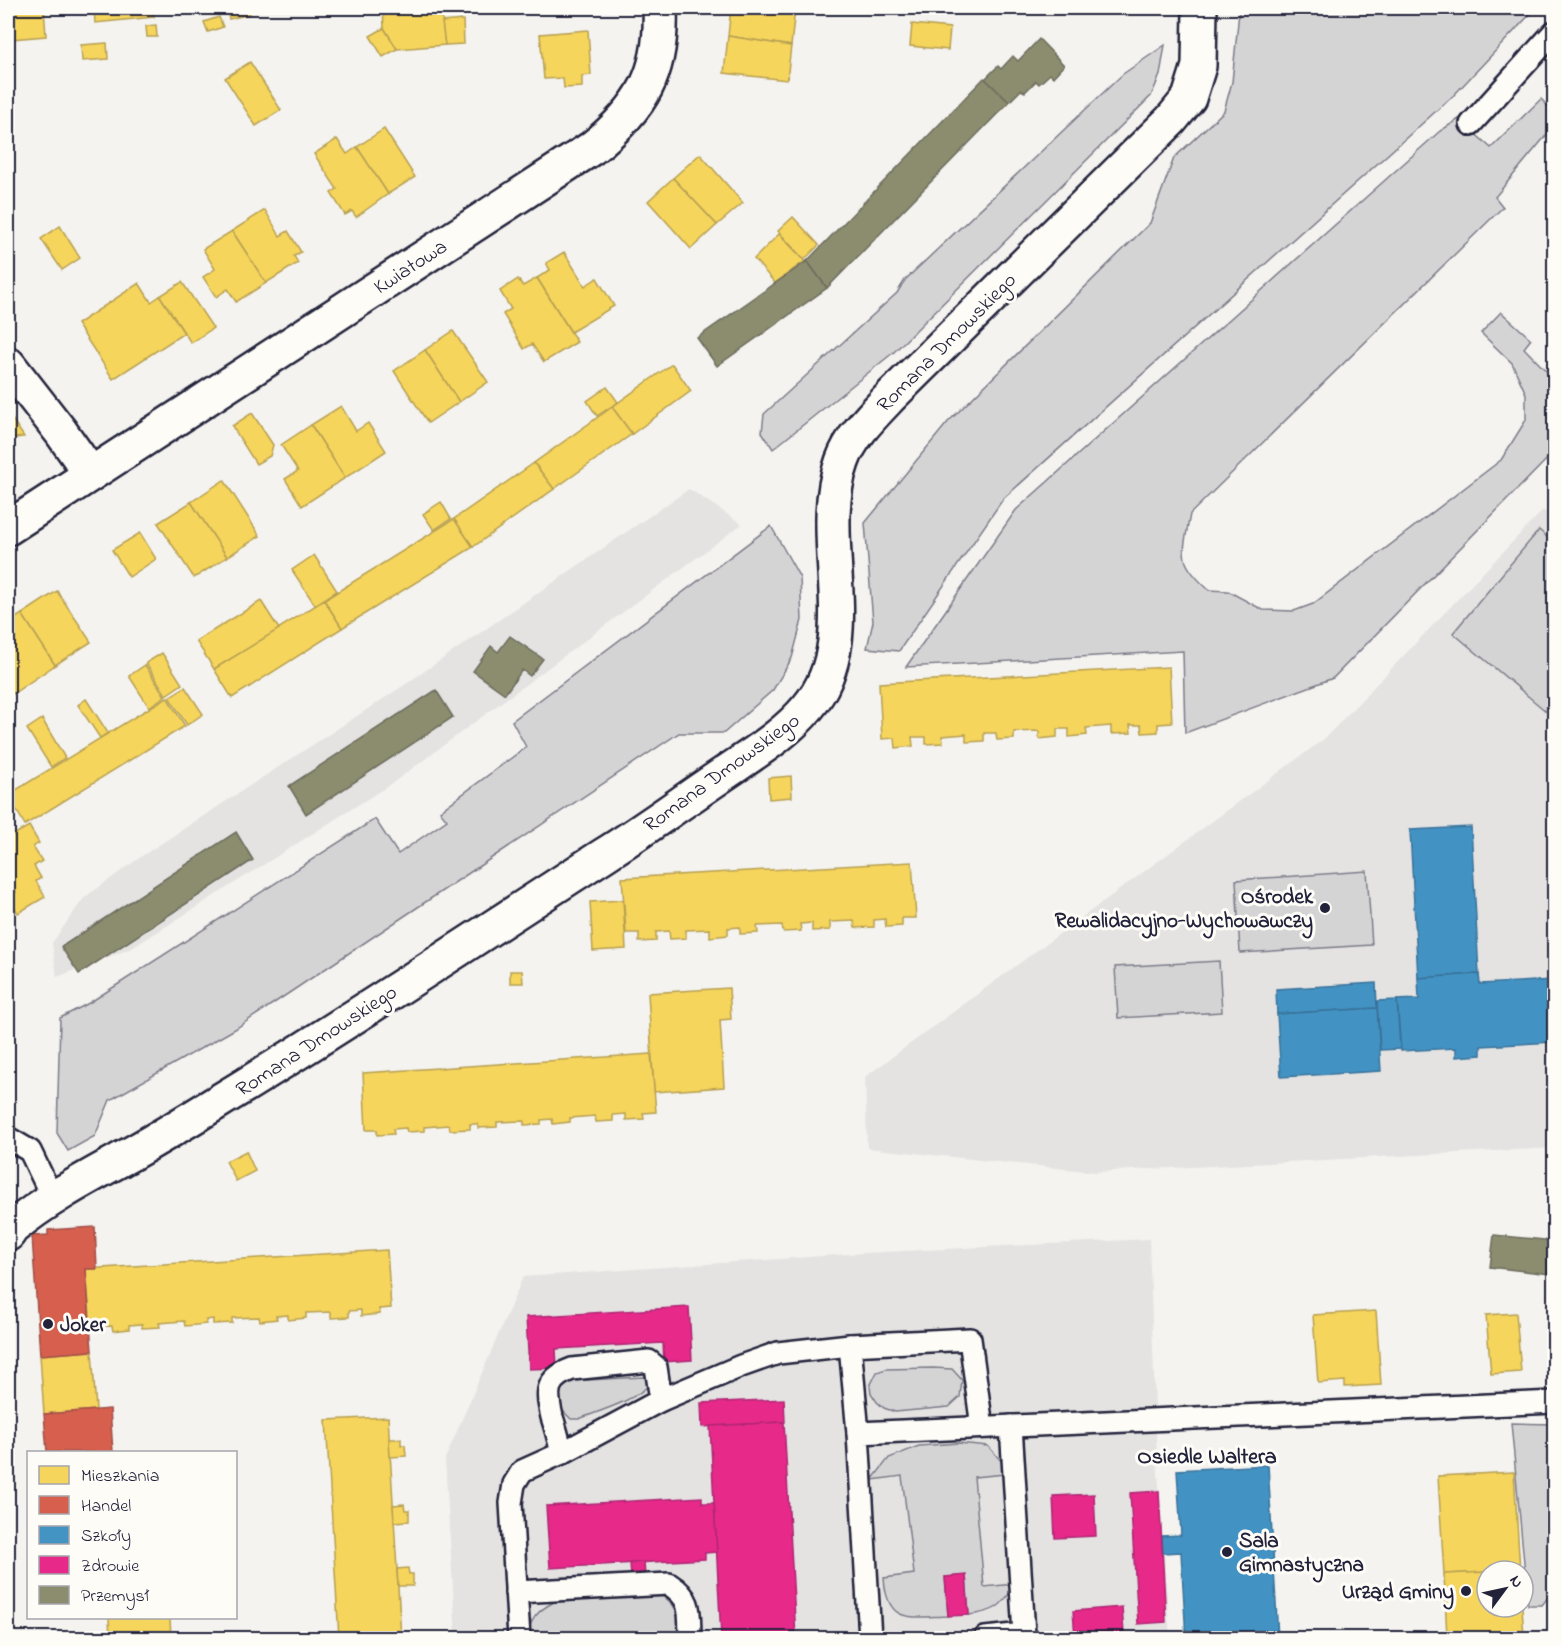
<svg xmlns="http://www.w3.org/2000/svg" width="1562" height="1646" viewBox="0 0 1562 1646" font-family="'Indie Flower',sans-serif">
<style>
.built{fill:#e4e3e2}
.green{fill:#d5d4d5;stroke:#7c7b88;stroke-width:1.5}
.homes{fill:#f6d55c;stroke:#b69f52;stroke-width:1.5}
.shops{fill:#d6604d;stroke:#a04d48;stroke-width:1.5}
.schools{fill:#4393c3;stroke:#39719a;stroke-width:1.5}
.health{fill:#e7298a;stroke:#ac2772;stroke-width:1.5}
.industry{fill:#8c8c6e;stroke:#6c6c5f;stroke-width:1.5}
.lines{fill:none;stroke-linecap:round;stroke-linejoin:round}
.service-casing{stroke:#22223b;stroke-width:26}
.minor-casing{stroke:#22223b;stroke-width:38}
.service{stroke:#fdfcf7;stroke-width:21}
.minor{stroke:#fdfcf7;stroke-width:33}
.poi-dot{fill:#22223b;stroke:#fdfcf7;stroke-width:2}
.labels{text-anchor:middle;stroke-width:6;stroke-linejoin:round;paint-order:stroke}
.street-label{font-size:21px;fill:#22223b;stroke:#fdfcf7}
.poi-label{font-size:21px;font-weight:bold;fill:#22223b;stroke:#fdfcf7;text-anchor:end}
.neighbourhood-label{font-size:22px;font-weight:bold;fill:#22223b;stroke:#fdfcf7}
</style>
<rect width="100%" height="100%" fill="#f4f3ef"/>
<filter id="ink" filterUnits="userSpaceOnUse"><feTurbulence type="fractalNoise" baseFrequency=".0167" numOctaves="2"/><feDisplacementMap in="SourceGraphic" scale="12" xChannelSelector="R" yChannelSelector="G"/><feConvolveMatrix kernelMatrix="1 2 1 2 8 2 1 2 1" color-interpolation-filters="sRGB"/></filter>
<g filter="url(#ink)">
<g class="built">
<path d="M689,489L742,524L394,782L132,948L57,977L52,943L84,898L142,856L403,686Z"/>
<path d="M1543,510L1554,519V1148L1095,1172L867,1148L865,1077L1324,739Z"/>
<path d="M1149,1239L1157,1459L1170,1638H456L445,1459L523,1277L864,1253Z"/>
</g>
<g class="green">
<path d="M1247,8H1536L1454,95L1003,499L899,651L867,648L873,622L865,523L948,422L1150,223L1174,158L1224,111L1232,82L1239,12Z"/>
<path d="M1165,45L1160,75L1151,96L894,352L773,449L762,432L764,414L897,293L905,280L1123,74Z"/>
<path d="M1541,99L1554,112V126L1495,197L1503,207L1190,514C1183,556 1176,560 1209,590L1228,591L1263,610L1294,611L1313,604L1501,460L1526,420V394L1512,363L1481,333L1501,312L1531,339L1524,348L1554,379V452L1333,678L1185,733L1183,651L906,667L1016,510L1440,131L1459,119L1491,148Z"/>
<path d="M771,526L800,578L802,620L792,658L773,690L724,733H679L235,1029L110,1100L95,1136L68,1151L57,1133L60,1018L89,1003L375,819L398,854L447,820L440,811L526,747L512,721Z"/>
<path d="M1539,530L1554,543V718L1453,633Z"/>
<path d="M1367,871L1372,945L1240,953L1236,880Z"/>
<path d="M1219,961L1222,1012L1118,1018L1115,967Z"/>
<path d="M933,1368L952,1369L962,1380L960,1397L949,1407L895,1412L884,1408L877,1402L871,1393L870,1386L877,1372L886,1369Z"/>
<path d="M644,1377L649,1380V1385C634,1401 599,1411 579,1419H571L562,1410L559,1393L568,1381Z"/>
<path d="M1511,1423L1554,1424V1590L1542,1605H1528Z"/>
<path d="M958,1443L988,1446L1003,1463L1005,1474L974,1477L984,1587L1015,1584C1002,1607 995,1612 969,1615L966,1576L945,1577L948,1616C910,1617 887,1625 884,1578L914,1574L902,1476L872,1480L889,1458L919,1446Z"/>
<path d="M655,1594C678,1599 680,1619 681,1638H525C532,1619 535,1612 554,1602Z"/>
</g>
<g class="homes">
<path d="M8,8H44L46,36L11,39L12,48L8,49Z"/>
<path d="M94,8H153L154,17L95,23Z"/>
<path d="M226,8H248L250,14L229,19Z"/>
<path d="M383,8H441L445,45L397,49L384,28Z"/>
<path d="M731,8L795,9L791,46L728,36Z"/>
<path d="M219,17L223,27L208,32L204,22Z"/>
<path d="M463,20L464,44L445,45L442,22Z"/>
<path d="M912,24L950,28L948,50L910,46Z"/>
<path d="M156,25L157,37H147L146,26Z"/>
<path d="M384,28L397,49L383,57L370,36Z"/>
<path d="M588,30L591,75L582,76V87L564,88L563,78L544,79L540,34Z"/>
<path d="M728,36L791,46L787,80L724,73Z"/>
<path d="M107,43L108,59L82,61L81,45Z"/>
<path d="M250,62L281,110L256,126L225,78Z"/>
<path d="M384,129L415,177L388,194L357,147Z"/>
<path d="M337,139L347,154L357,147L388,194L356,217L352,211L345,215L331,193L337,189L314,154Z"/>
<path d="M700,154L743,203L717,225L673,178Z"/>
<path d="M673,178L717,225L691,249L648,201Z"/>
<path d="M265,210L280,236L288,231L301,252L294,256L298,263L266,283L232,231Z"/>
<path d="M793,217L819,245L804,260L778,231Z"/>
<path d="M60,226L80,258L62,270L41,239Z"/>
<path d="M232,231L266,283L236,302L228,289L216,297L203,277L215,269L203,249Z"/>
<path d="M779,234L805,261L775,283L754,259Z"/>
<path d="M564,252L585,286L597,278L614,306L571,332L537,278L550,270L546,263Z"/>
<path d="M537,278L577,342L544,362L532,344L524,349L503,314L511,309L500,291L518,279L523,286Z"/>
<path d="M182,282L213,328L191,343L160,296Z"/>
<path d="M139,283L151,302L160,296L184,333L113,379L77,324Z"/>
<path d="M453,331L488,382L459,402L425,350Z"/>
<path d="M425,350L459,402L428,423L394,371Z"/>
<path d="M672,364L691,391L632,434L612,407Z"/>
<path d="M607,387L618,402L597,416L587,401Z"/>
<path d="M341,406L356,431L368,423L386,451L345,478L311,425Z"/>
<path d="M612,407L632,434L554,489L534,463Z"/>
<path d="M8,413L24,437L8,439Z"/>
<path d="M252,413L273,445L270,456L256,464L232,426Z"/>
<path d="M311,425L345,478L302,506L285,479L298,471L281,445Z"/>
<path d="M534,463L554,489L473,547L454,519Z"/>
<path d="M224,480L260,536L227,557L191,502Z"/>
<path d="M191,502L227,557L194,578L158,523Z"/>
<path d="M441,502L451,519L434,530L423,514Z"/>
<path d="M454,519L473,547L342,628L324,600Z"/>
<path d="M140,533L156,559L129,577L112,550Z"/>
<path d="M314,555L337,591L315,605L292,570Z"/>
<path d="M57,591L91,642L55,665L22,614Z"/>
<path d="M324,600L342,628L232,698L214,669Z"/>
<path d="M261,601L279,629L214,669L196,641Z"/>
<path d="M22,614L55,665L8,697V623Z"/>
<path d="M162,653L182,684L166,695L146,663Z"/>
<path d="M145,665L165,696L149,707L129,676Z"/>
<path d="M1169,667L1172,723L1158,724V732L1142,733L1141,725H1130L1131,733L1111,734V726L1086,728L1087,735L1069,737V729H1057V737L1039,739V731L1014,732V739L997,740L996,733H984V741L966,742V734L942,736L943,743L926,744V737H912L913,746L896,748L895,738L882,739L879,683Z"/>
<path d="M185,687L203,714L187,725L169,697Z"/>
<path d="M167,697L185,726L25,825L8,795Z"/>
<path d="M86,699L108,733L100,738L78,705Z"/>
<path d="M42,719L65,758L51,767L27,729Z"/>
<path d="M791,776L792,797L769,799L768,778Z"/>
<path d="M29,826L39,843L33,847L42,861L34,866L41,878L36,881L45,897L18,913L9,897L16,892L8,879L14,876L8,865V861L11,859L8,853V838Z"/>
<path d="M912,862L916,918H902V926L886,927L885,919L874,920V927L855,928L854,921L830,922V930L812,931V923L800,924L801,931L783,932L782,925L757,926L758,933L740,934V927L728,928V935L710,937V929L686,930V938L670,939L669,931L656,932V941L639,942V933H626L622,878Z"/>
<path d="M623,900L626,949L593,951L590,902Z"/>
<path d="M510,971H522L523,983H510Z"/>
<path d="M729,988L731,1019L720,1020L724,1087L654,1092L648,993Z"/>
<path d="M651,1054L656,1112L643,1113L644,1119L626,1120V1114L613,1115V1121L596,1122L595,1116L570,1118V1122L553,1124L552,1119L541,1120V1124L524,1125V1121L497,1122V1127L478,1128V1124H470V1129L450,1130L449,1125L424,1127V1131L407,1132L406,1128L393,1129L394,1134L377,1135V1130H366L363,1073Z"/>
<path d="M246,1151L255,1171L236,1181L226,1161Z"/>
<path d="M387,1250L391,1308L379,1309L380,1314L361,1316V1310L349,1311V1317L331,1318V1312L306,1313V1318L288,1320V1315L276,1316L277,1319L260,1321L259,1317L232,1318V1323L213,1324V1319L206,1320V1324L185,1326L184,1321L159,1323L160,1327L142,1328V1324L129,1325V1329L113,1331L112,1326L91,1327L86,1269Z"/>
<path d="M1376,1311L1381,1385L1345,1387V1381L1318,1383L1313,1315Z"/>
<path d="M1516,1313L1521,1372L1491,1374L1486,1315Z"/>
<path d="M92,1351L96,1410L44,1414L40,1355Z"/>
<path d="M388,1417L401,1638H339L326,1420Z"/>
<path d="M389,1439H401V1445H405L406,1456L390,1457Z"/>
<path d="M1514,1472L1520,1571L1444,1574L1438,1476Z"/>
<path d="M404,1504L405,1510H409V1521L394,1522L393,1505Z"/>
<path d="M408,1568L409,1574H413V1586H398L397,1569Z"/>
<path d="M1487,1572V1607H1522L1524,1638H1447L1444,1574Z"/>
<path d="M109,1618H170L171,1638H110Z"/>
<path d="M171,1632H182V1638H187H171Z"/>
<rect x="401" y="1633" width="11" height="5"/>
</g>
<g class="shops">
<path d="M95,1227L97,1269H86L92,1351L40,1355L32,1236L48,1235V1230Z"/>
<path d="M110,1409L113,1452H47L44,1414Z"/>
</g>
<g class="schools">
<path d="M1471,827L1479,974L1418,978L1410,830Z"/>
<path d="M1479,974L1480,984L1554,980V1042L1481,1046V1055L1456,1057V1048L1401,1051L1397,1000L1419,999L1418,978Z"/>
<path d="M1376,983L1377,1008L1277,1014L1276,989Z"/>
<path d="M1397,1000L1400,1049L1380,1050L1377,1001Z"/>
<path d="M1377,1008L1381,1071L1281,1077L1277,1014Z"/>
<path d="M1554,1103V1123H1550L1549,1104Z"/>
<path d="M1268,1465L1278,1638H1186L1181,1552L1163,1553L1162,1536L1181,1535L1177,1470Z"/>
</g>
<g class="health">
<path d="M689,1307L692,1360L664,1362L663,1343L556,1349L557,1368L529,1369L526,1317Z"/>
<path d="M784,1399L785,1422L702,1427L701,1403Z"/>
<path d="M784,1422L796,1638H721L710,1426Z"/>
<path d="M1159,1491L1166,1622L1138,1624L1130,1493Z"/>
<path d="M1094,1494L1096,1536L1055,1538L1053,1496Z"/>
<path d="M702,1497V1503H714L717,1552L705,1553V1559L550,1568L546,1506Z"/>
<path d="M644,1562L646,1591L632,1592L630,1563Z"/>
<path d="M966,1575L969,1615L948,1616L945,1577Z"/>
<path d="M1122,1607L1124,1634L1075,1637L1073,1611Z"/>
</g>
<g class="industry">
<path d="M1039,39L1064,65L1053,77L1050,74L1039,84L1036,81L1025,92L1021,90L1009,102L985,79L998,66L1001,69L1013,56L1018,61Z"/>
<path d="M984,78L1009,102L827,288L807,261Z"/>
<path d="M807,261L827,288L717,366L697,338Z"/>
<path d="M510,636L543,659L530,676L522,670L505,694L473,671L491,646L498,652Z"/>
<path d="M436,690L453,717L306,814L289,786Z"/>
<path d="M236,832L253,860L79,974L61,947Z"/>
<path d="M1494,1235L1554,1241L1550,1274L1490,1267Z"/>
</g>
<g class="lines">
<g class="service-casing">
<g id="service">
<path d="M1471,124L1554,32"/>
<path d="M8,1138L30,1151L52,1197"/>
<path d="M850,1345L858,1433"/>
<path d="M562,1453C559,1441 556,1429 552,1417C546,1392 545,1379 572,1369L649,1361L656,1367L661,1400"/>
<path d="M516,1592L669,1584C693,1599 689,1613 690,1638"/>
<path d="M519,1638L511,1503L514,1484L522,1471L562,1453L661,1400L741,1366L778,1353L850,1345L970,1339L982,1427"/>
<path d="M870,1638L858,1433L1554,1402"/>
<path d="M985,1638L1024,1634L1011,1426"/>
</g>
</g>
<g class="minor-casing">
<g id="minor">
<path d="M8,364L61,432L90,473"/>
<path d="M8,528L592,148C642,108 663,73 660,8"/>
<path d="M8,1234L12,1228C47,1199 87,1178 127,1156C157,1139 187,1121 216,1103C347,1024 475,938 604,855C644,830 682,802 722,775C751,755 785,735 808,707C865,640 814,540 842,462C851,436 873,415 892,395L1171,120L1189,98L1199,66L1200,8"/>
</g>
</g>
<use href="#service" class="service"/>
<use href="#minor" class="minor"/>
</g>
</g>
<g class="poi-dot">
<circle cx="1325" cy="908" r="6"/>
<circle cx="48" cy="1324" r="6"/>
<circle cx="1227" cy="1552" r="6"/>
<circle cx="1466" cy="1591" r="6"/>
</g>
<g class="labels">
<g class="street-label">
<text transform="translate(410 266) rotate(-33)" y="7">Kwiatowa</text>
<text transform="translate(946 342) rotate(-45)" y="7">Romana Dmowskiego</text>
<text transform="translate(721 772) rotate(-36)" y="7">Romana Dmowskiego</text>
<text transform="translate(316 1040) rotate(-33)" y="7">Romana Dmowskiego</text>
</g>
<g class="poi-label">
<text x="1313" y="903">Ośrodek<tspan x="1313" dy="24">Rewalidacyjno-Wychowawczy</tspan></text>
<text x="60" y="1331" text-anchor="start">Joker</text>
<text x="1239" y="1547" text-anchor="start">Sala<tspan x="1239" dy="24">Gimnastyczna</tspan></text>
<text x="1454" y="1598">Urząd Gminy</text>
</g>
<g class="neighbourhood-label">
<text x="1207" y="1463">Osiedle Waltera</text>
</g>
</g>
<rect width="1562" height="1646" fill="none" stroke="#fdfcf7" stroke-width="30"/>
<rect x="15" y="15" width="1532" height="1616" fill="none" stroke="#22223b" stroke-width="2" filter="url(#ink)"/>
<rect x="27" y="1451" width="210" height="168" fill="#fdfcf7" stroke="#a5a5ac" stroke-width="1.5"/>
<rect x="39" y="1466" width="30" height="18" fill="#f6d55c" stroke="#a5a5ac" stroke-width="1.5"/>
<text x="81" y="1481" font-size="18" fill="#22223b">Mieszkania</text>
<rect x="39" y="1496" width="30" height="18" fill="#d6604d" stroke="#a5a5ac" stroke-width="1.5"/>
<text x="81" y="1511" font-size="18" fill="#22223b">Handel</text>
<rect x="39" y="1526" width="30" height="18" fill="#4393c3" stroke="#a5a5ac" stroke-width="1.5"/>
<text x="81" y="1541" font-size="18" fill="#22223b">Szkoły</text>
<rect x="39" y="1556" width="30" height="18" fill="#e7298a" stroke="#a5a5ac" stroke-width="1.5"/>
<text x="81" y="1571" font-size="18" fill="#22223b">Zdrowie</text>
<rect x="39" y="1586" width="30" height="18" fill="#8c8c6e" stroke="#a5a5ac" stroke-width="1.5"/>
<text x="81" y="1601" font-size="18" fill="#22223b">Przemysł</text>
<g transform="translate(1505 1589) rotate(57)"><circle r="28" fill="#fdfcf7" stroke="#a5a5ac" stroke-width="1.5"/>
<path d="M0-4.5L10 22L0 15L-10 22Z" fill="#22223b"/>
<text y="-9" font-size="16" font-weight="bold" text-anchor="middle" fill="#22223b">N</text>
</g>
</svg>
